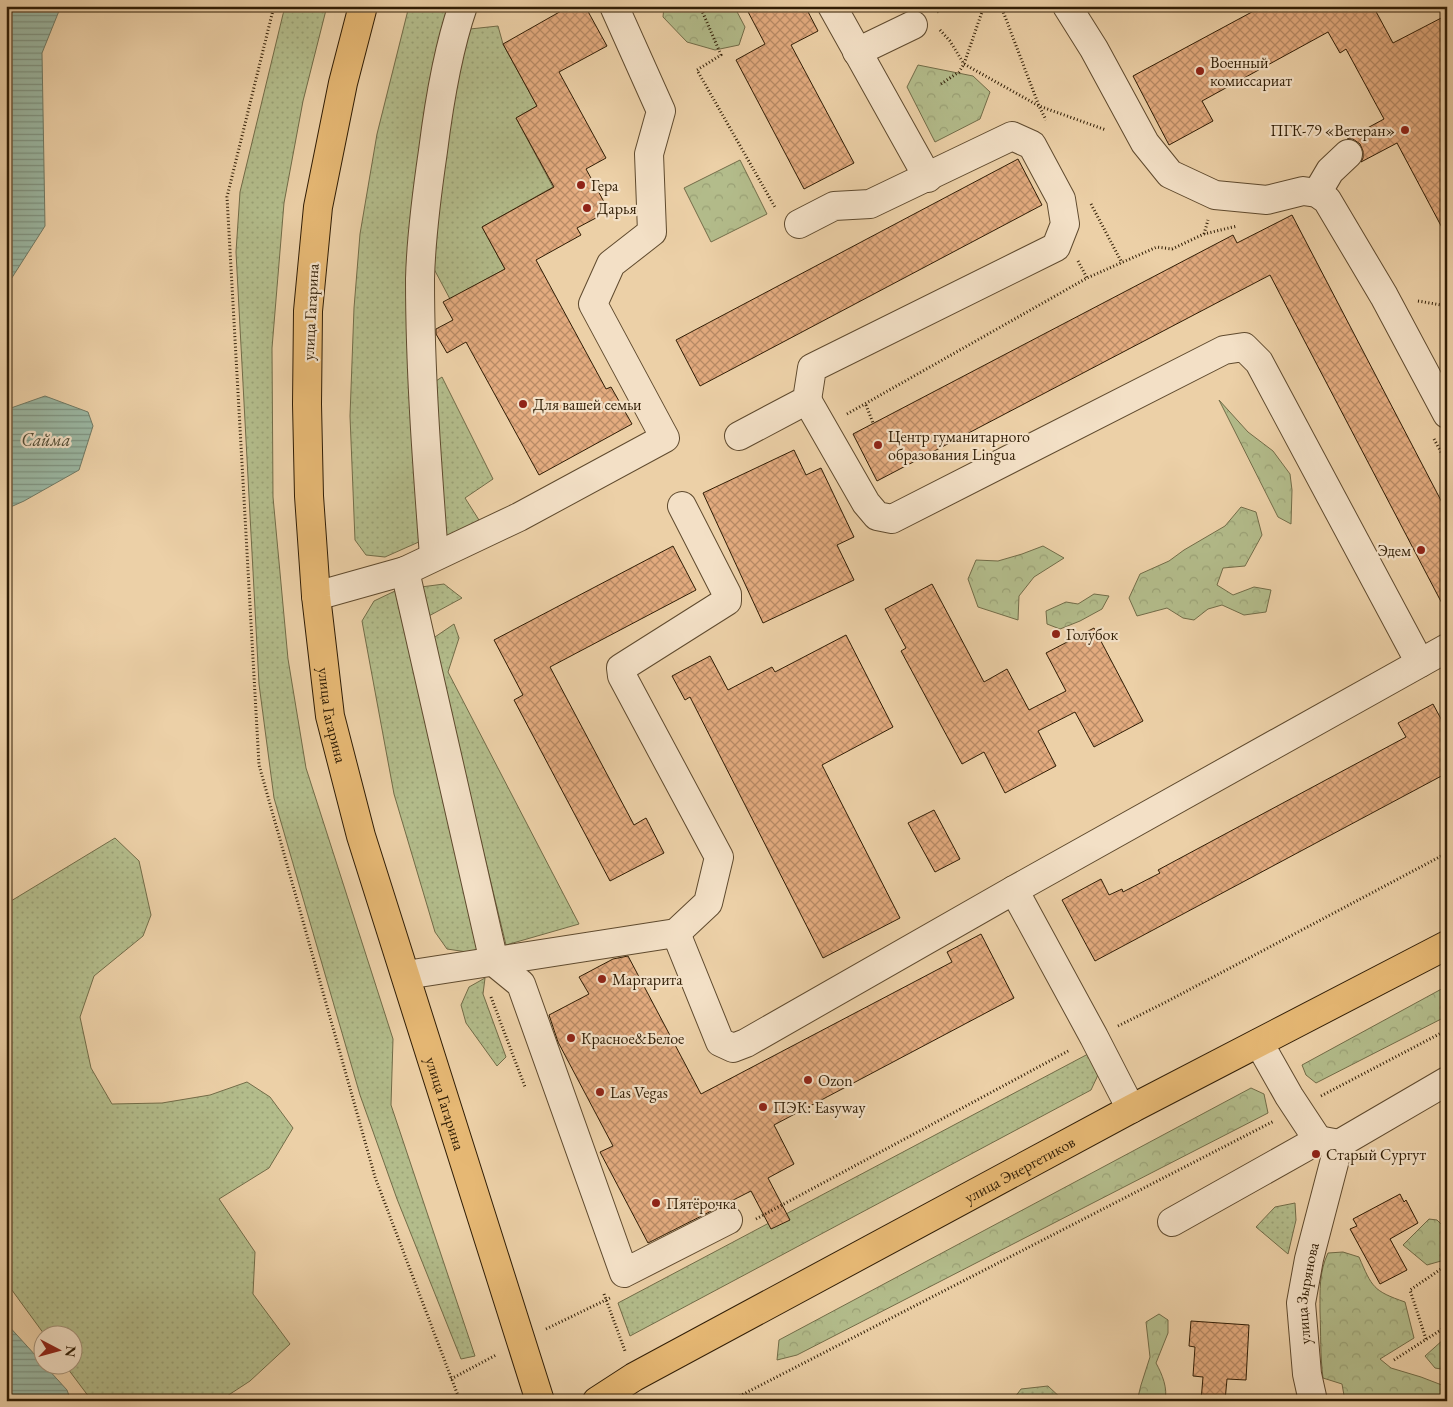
<svg xmlns="http://www.w3.org/2000/svg" width="1453" height="1407" viewBox="0 0 1453 1407" font-family="'EB Garamond',serif">
<style>
.grass{fill:url(#grass-dots);stroke:#726c48}
.forest{fill:url(#forest-crowns);stroke:#726c48}
.water{fill:url(#water-rules);stroke:#707964}
.building{fill:url(#building-cross-hatch);stroke:#301d05}
.lines{fill:none;stroke-linecap:round;stroke-linejoin:round}
.minor-casing{stroke:#5f4a2e;stroke-width:30}
.major-casing{stroke:#301d05;stroke-width:30}
.path{stroke:#301d05;stroke-width:3;stroke-dasharray:1 2.5;stroke-linecap:butt}
.minor{stroke:#f3e0c6;stroke-width:28}
.major{stroke:#e6b874;stroke-width:28}
.poi-dot{fill:#8f2418;stroke:#f3e0c6;stroke-width:2}
.labels{text-anchor:middle;stroke-width:4.5;stroke-linejoin:round;paint-order:stroke}
.poi-label{font-size:16px;fill:#301d05;stroke:#f3e0c6;text-anchor:start}
.street-label{font-size:16px;fill:#301d05;stroke:#f3e0c6}
.water-label{font-size:18px;font-style:italic;fill:#504b34;stroke:#f3e0c6}
</style>
<defs>
<pattern id="grass-dots" width="8" height="8" patternUnits="userSpaceOnUse" patternTransform="scale(1.25)"><rect width="8" height="8" fill="#b3bc8b"/><path d="M2 2h.1M6 6h.1" fill="none" stroke="#9aa176" stroke-width="1.8" stroke-linecap="round"/></pattern>
<pattern id="forest-crowns" width="20" height="18" patternUnits="userSpaceOnUse" patternTransform="scale(1.25)"><rect width="20" height="18" fill="#b3bc8b"/><path d="M2 6a3 3 0 1 1 6 0M12 15a3 3 0 1 1 6 0" fill="none" stroke="#9aa176"/></pattern>
<pattern id="water-rules" width="6" height="5" patternUnits="userSpaceOnUse" patternTransform="scale(1.25)"><rect width="6" height="5" fill="#9ab7a3"/><path d="M0 2.5h6" fill="none" stroke="#7e9483"/></pattern>
<pattern id="building-cross-hatch" width="8" height="8" patternUnits="userSpaceOnUse" patternTransform="scale(1.25)"><rect width="8" height="8" fill="#e3ab7f"/><path d="M0 0l8 8M0 8l8-8" fill="none" stroke="#b88b66"/></pattern>
</defs>
<rect width="100%" height="100%" fill="#ecd0a7"/>
<filter id="stains"><feTurbulence type="fractalNoise" baseFrequency=".004" numOctaves="4"/><feColorMatrix values="0 0 0 0 .2 0 0 0 0 .09 0 0 0 0 .02 0 0 0 .5 -.17"/></filter>
<radialGradient id="worn" r=".72"><stop offset=".6" stop-color="#630" stop-opacity="0"/><stop offset="1" stop-color="#630" stop-opacity=".3"/></radialGradient>
<g class="grass">
<path d="M285,6H327L303,101L284,203L272,348L273,497L288,659L306,768L393,1039L391,1105L475,1356L461,1359L397,1199L360,1095L274,798L259,684L236,252L240,192Z"/>
<path d="M409,6H453L420,158L406,281L411,413L421,541L385,557L366,555L355,540L350,416L354,308L360,234L377,134Z"/>
<path d="M498,26L503,44L537,106L516,118L553,187L482,227L505,269L450,299L434,269L446,122L470,29Z"/>
<path d="M442,377L493,479L465,498L479,520L441,541L436,381Z"/>
<path d="M444,584L462,598L427,617L421,587Z"/>
<path d="M395,591L480,949L467,952L447,949L435,932L394,794L362,621L374,601Z"/>
<path d="M454,624L459,638L448,672L579,924L506,945L432,639Z"/>
<path d="M115,838L139,861L151,915L143,936L94,976L80,1017L91,1068L112,1104L162,1103L210,1095L247,1082L270,1097L293,1128L269,1168L219,1199L255,1252L253,1294L290,1344L250,1381L224,1398L222,1401H92L65,1365L72,1364V1334H44L6,1282V904Z"/>
<path d="M485,978L483,994L506,1057L497,1066L466,1023L461,1005L469,987Z"/>
<path d="M1088,1054L1098,1075L1091,1090L630,1336L618,1303Z"/>
<path d="M1295,1203L1296,1220L1288,1254L1256,1227L1275,1207Z"/>
<path d="M1048,1386L1064,1401H1012L1021,1389Z"/>
</g>
<g class="forest">
<path d="M664,6H734L745,27L739,45L715,50L687,42L663,17Z"/>
<path d="M918,65L973,76L990,92L980,119L935,142L907,87Z"/>
<path d="M740,160L767,214L711,242L684,188Z"/>
<path d="M1219,400L1248,432L1273,451L1290,474L1292,490L1291,524L1278,517Z"/>
<path d="M1241,507L1256,512L1262,535L1245,566L1223,568L1217,585L1233,595L1254,587L1271,590L1266,612L1244,615L1222,605L1208,609L1194,620L1183,618L1167,608L1137,616L1129,598L1140,574L1169,561L1184,550L1225,526Z"/>
<path d="M1043,546L1064,558L1034,577L1019,596L1018,620L978,607L968,579L976,560L998,561L1022,554Z"/>
<path d="M1094,594L1109,596L1102,609L1080,621L1060,629L1047,624L1046,611L1066,602L1078,604Z"/>
<path d="M1447,986V1016L1316,1083L1306,1075L1302,1065Z"/>
<path d="M1251,1088L1264,1094L1268,1113L797,1355L777,1360L779,1340Z"/>
<path d="M1429,1219L1437,1220L1447,1230V1255L1441,1261L1427,1265L1403,1245Z"/>
<path d="M1343,1252L1359,1257C1372,1287 1373,1291 1405,1302L1414,1338L1380,1359L1391,1368L1421,1377L1447,1387V1401H1345L1342,1384L1323,1378C1320,1355 1321,1334 1320,1311C1320,1290 1319,1272 1328,1253Z"/>
<path d="M1159,1314L1168,1320V1333L1156,1363C1162,1374 1168,1388 1165,1401H1137L1141,1385L1150,1357L1146,1322Z"/>
<path d="M1444,1339L1447,1340V1370L1435,1368L1425,1356Z"/>
</g>
<g class="water">
<path d="M6,6H61L42,53L45,226L6,287Z"/>
<path d="M6,393L11,408L45,396L88,412L93,426L79,470L24,501L6,509Z"/>
<path d="M6,1323L67,1390L71,1401H6Z"/>
</g>
<g class="building">
<path d="M570,6H585L607,46L559,72L606,158L586,169L609,211L577,228L581,235L536,260L606,389L611,387L632,424L539,475L466,342L447,353L436,334V329L453,320L443,302L505,269L482,227L554,187L516,118L537,106L503,44Z"/>
<path d="M745,6H805L818,31L791,45L854,163L804,189L736,60L765,44Z"/>
<path d="M1263,6H1373L1393,43L1447,15V237L1397,143L1361,162L1363,158V151L1360,144L1353,139H1347L1384,119L1346,49L1340,53L1328,32L1202,101L1213,121L1169,145L1133,76Z"/>
<path d="M1018,159L1042,205L700,386L676,340Z"/>
<path d="M1292,215L1447,512V613L1270,275L877,481L853,434L1233,235L1237,243Z"/>
<path d="M794,450L806,475L821,468L854,537L837,545L854,580L763,623L703,493Z"/>
<path d="M673,546L696,590L550,667L634,825L646,818L664,853L610,881L514,700L523,695L494,640Z"/>
<path d="M932,584L984,682L1007,669L1029,710L1066,691L1046,653L1094,628L1143,721L1094,747L1075,712L1038,731L1056,766L1005,793L984,752L962,764L901,651L906,648L885,609Z"/>
<path d="M846,635L893,727L822,765L900,918L823,958L690,697L685,700L672,676L710,656L728,690L772,667L775,672Z"/>
<path d="M1433,704L1447,730V773L1095,961L1062,900L1101,879L1109,895L1122,889L1123,892L1160,873L1158,870L1406,737L1398,723Z"/>
<path d="M934,810L960,859L935,872L908,823Z"/>
<path d="M981,934L1014,998L774,1125L794,1164L768,1178L790,1220L771,1229L751,1191L648,1243L600,1152L613,1146L558,1042L549,1015L589,994L579,977L613,959L628,956L701,1094L952,962L947,952Z"/>
<path d="M1400,1194L1404,1202L1406,1200L1418,1223L1390,1239L1407,1270L1380,1284L1350,1229L1357,1226L1353,1219Z"/>
<path d="M1191,1321L1249,1325L1246,1380L1227,1379L1225,1401H1201L1203,1377L1193,1376L1195,1347L1189,1346Z"/>
</g>
<g class="lines">
<g class="minor-casing">
<g id="minor">
<path d="M832,6L928,178"/>
<path d="M1067,6L1094,49L1145,143L1170,174L1215,195L1267,200L1303,191L1317,193L1327,200L1384,296L1447,414"/>
<path d="M857,52L913,25"/>
<path d="M1317,193L1330,171L1348,154"/>
<path d="M807,400L866,503L877,516L892,519L1224,350L1244,347L1259,362L1420,663"/>
<path d="M739,436L807,400L812,368L1056,247L1065,224L1061,199L1032,145L1012,136L870,204L834,206L799,224"/>
<path d="M434,556C427,464 420,372 420,279C421,238 427,192 433,151C439,103 447,52 463,6"/>
<path d="M405,571L494,962L521,984L624,1273L728,1220"/>
<path d="M316,596L405,571L519,517L665,438L593,304L611,264L652,232L649,154L661,111L614,6"/>
<path d="M1014,890L1094,1037L1131,1109"/>
<path d="M676,933L720,1042L733,1048L746,1043L1014,890L1447,648"/>
<path d="M406,975L676,933L708,903L719,857L622,676L621,668L727,601V594L682,506"/>
<path d="M1259,1043L1289,1096L1318,1140"/>
<path d="M1172,1222L1318,1140L1339,1144L1447,1081"/>
<path id="s1" d="M1313,1401L1307,1374L1301,1303L1309,1259L1339,1144"/>
</g>
</g>
<g class="major-casing">
<g id="major">
<path id="s2" d="M363,6L343,83L318,207L308,311L307,404L309,496L316,596L330,716L361,836L540,1401"/>
<path id="s3" d="M597,1401L634,1377L1131,1109L1447,945"/>
</g>
</g>
<g class="path">
<path d="M274,6L227,197L259,765L375,1177L460,1401"/>
<path d="M700,6L721,55L697,70L776,209"/>
<path d="M1001,6L1039,106L1046,120"/>
<path d="M937,12L947,6"/>
<path d="M940,30L950,41L964,64L1039,106L1106,130"/>
<path d="M941,84L959,72L964,64L984,6"/>
<path d="M1091,204L1122,263"/>
<path d="M1204,234L1208,220"/>
<path d="M1078,261L1087,278"/>
<path d="M1418,301L1447,306"/>
<path d="M866,405L873,423"/>
<path d="M847,414L1087,278L1157,247L1172,249L1204,234L1237,226"/>
<path d="M1434,439L1447,463"/>
<path d="M491,997L525,1087"/>
<path d="M1118,1026L1166,1002L1447,853"/>
<path d="M1321,1096L1447,1030"/>
<path d="M756,1219L1070,1050"/>
<path d="M604,1294L625,1351"/>
<path d="M546,1329L612,1297"/>
<path d="M1426,1339L1410,1290L1447,1265"/>
<path d="M1394,1360L1447,1326"/>
<path d="M451,1379L496,1355"/>
<path d="M730,1401L1274,1121"/>
</g>
<use href="#minor" class="minor"/>
<use href="#major" class="major"/>
</g>
<g class="poi-dot">
<circle cx="1200" cy="71" r="5"/>
<circle cx="1405" cy="130" r="5"/>
<circle cx="581" cy="185" r="5"/>
<circle cx="587" cy="208" r="5"/>
<circle cx="523" cy="404" r="5"/>
<circle cx="878" cy="445" r="5"/>
<circle cx="1421" cy="550" r="5"/>
<circle cx="1056" cy="634" r="5"/>
<circle cx="602" cy="979" r="5"/>
<circle cx="571" cy="1038" r="5"/>
<circle cx="808" cy="1080" r="5"/>
<circle cx="600" cy="1092" r="5"/>
<circle cx="763" cy="1107" r="5"/>
<circle cx="1316" cy="1154" r="5"/>
<circle cx="656" cy="1203" r="5"/>
</g>
<g class="labels">
<g class="poi-label">
<text x="1210" y="68">Военный<tspan x="1210" dy="18">комиссариат</tspan></text>
<text x="1395" y="136" text-anchor="end">ПГК-79 «Ветеран»</text>
<text x="591" y="191">Гера</text>
<text x="597" y="214">Дарья</text>
<text x="533" y="410">Для вашей семьи</text>
<text x="888" y="442">Центр гуманитарного<tspan x="888" dy="18">образования Lingua</tspan></text>
<text x="1411" y="556" text-anchor="end">Эдем</text>
<text x="1066" y="640">Голубок</text>
<text x="612" y="985">Маргарита</text>
<text x="581" y="1044">Красное&amp;Белое</text>
<text x="818" y="1086">Ozon</text>
<text x="610" y="1098">Las Vegas</text>
<text x="773" y="1113">ПЭК: Easyway</text>
<text x="1326" y="1160">Старый Сургут</text>
<text x="666" y="1209">Пятёрочка</text>
</g>
<g class="street-label">
<text transform="translate(310 312) rotate(-87)" y="6">улица Гагарина</text>
<text dy="6" stroke="none"><textPath href="#s2" startOffset="716">улица Гагарина</textPath></text>
<text dy="6" stroke="none"><textPath href="#s2" startOffset="1121">улица Гагарина</textPath></text>
<text dy="6" stroke="none"><textPath href="#s3" startOffset="482">улица Энергетиков</textPath></text>
<text dy="6" stroke="none"><textPath href="#s1" startOffset="109">улица Зырянова</textPath></text>
</g>
<g class="water-label">
<text x="46" y="446">Сайма</text>
</g>
</g>
<rect width="1453" height="1407" fill="none" stroke="#ecd0a7" stroke-width="25"/>
<rect x="8" y="8" width="1438" height="1392" fill="none" stroke="#301d05" stroke-width="2.5"/>
<rect x="12" y="12" width="1428" height="1382" fill="none" stroke="#301d05"/>
<g transform="translate(58 1350) rotate(96)"><circle r="24" fill="#f3e0c6" stroke="#a59279"/>
<path d="M0-4L9 19L0 12L-9 19Z" fill="#8f2418"/>
<text y="-8" font-size="14" font-weight="bold" text-anchor="middle" fill="#301d05">N</text>
</g>
<rect width="100%" height="100%" filter="url(#stains)"/>
<rect width="100%" height="100%" fill="url(#worn)"/>
</svg>
